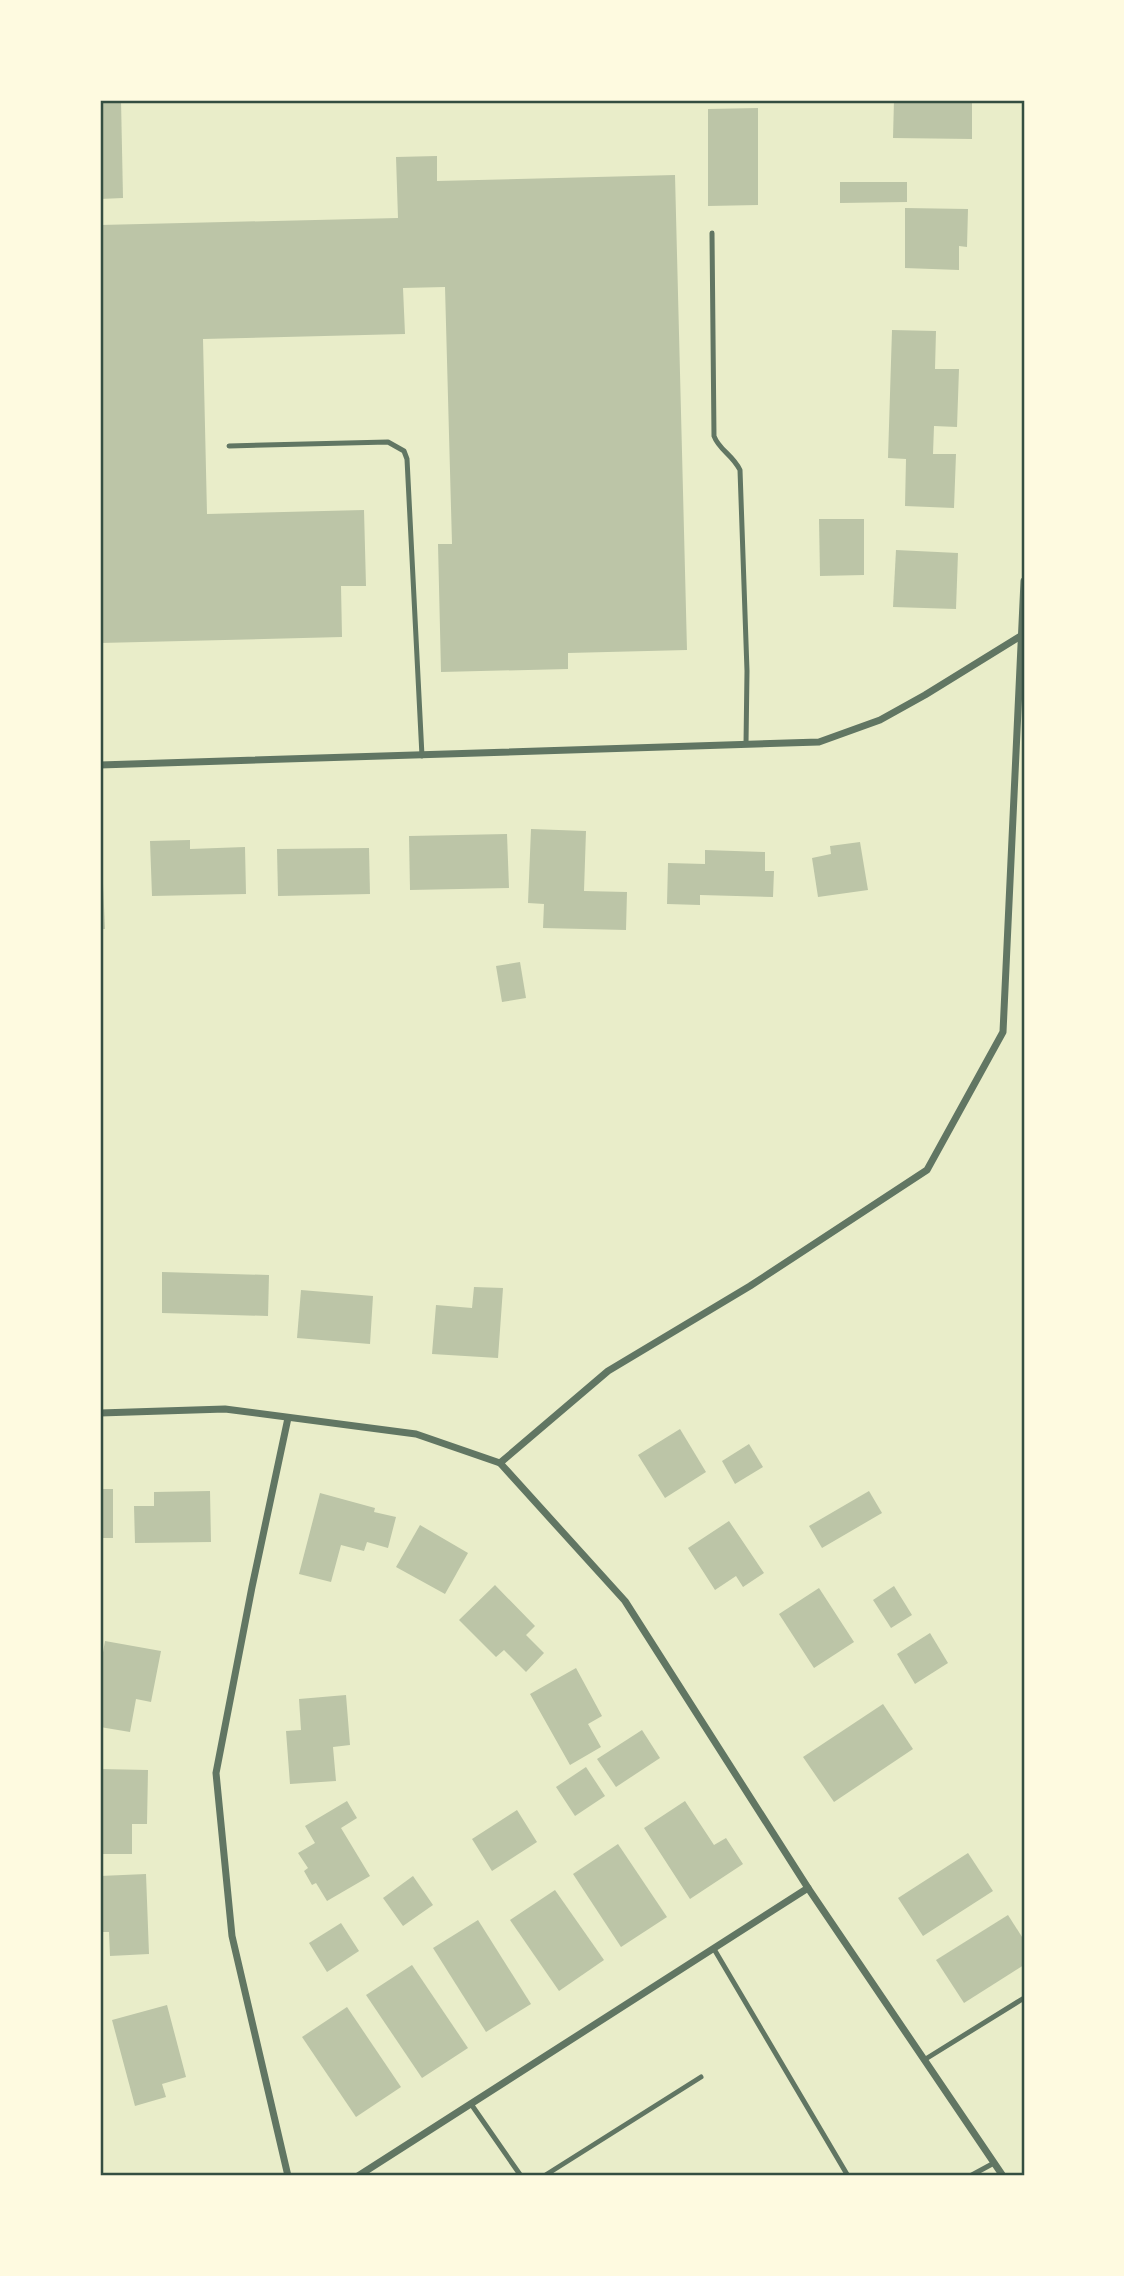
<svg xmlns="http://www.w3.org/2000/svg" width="1124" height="2276" viewBox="0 0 1124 2276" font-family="Ubuntu,sans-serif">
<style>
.building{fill:#bcc5a7}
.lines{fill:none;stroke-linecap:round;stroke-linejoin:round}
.service{stroke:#617663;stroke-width:5}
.minor{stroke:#617663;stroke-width:7}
.neatline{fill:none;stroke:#344e41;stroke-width:2.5}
</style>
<rect width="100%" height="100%" fill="#e9edc9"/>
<g class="building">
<path d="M100,100H121L123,198L100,199Z"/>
<path d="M894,100H972V139L893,138Z"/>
<path d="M758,108V205L708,206V109Z"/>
<path d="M437,156V181L675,175L687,650L568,653V669L441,672L438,544H452L445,287L403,288L405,334L203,339L207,514L364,510L366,586H341L342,637L100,643V225L398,218L396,157Z"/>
<path d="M840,182H907V202L840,203Z"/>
<path d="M905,208L968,209L967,247L959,246V270L905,268Z"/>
<path d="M892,330L936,331L935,369H959L957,427L934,426L933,454H956L954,508L905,506L906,459L888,458Z"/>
<path d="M819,519H864V575L820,576Z"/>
<path d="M896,550L958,553L956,609L893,607Z"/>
<path d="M531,829L586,831L584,891L627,892L626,930L543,928L544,904L528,903Z"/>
<path d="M507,834L509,888L410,890L409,836Z"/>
<path d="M190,840V849L245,847L246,894L152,896L150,841Z"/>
<path d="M860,842L868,890L818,897L812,858L831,854L830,846Z"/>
<path d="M369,848L370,894L278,896L277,849Z"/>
<path d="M705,850L765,852V871H774L773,897L700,895V905L667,904L668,863L705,864Z"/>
<path d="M100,861H102L105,929H100Z"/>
<path d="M520,962L526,998L502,1002L496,966Z"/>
<path d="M162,1272L269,1275L268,1316L162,1313Z"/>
<path d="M474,1287L503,1288L498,1358L432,1354L436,1305L472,1308Z"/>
<path d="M301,1290L373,1296L370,1344L297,1338Z"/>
<path d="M680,1429L706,1472L665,1498L638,1455Z"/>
<path d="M749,1444L763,1467L735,1484L722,1461Z"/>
<rect x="100" y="1489" width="13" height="49"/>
<path d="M210,1491L211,1542L135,1543L134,1506H154V1492Z"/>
<path d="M869,1491L882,1513L822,1548L809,1526Z"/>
<path d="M320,1493L375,1508L374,1512L396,1517L388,1548L367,1542L364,1551L341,1545L331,1582L299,1574Z"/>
<path d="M729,1521L764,1573L743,1587L736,1576L715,1590L688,1548Z"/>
<path d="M420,1525L468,1553L445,1594L396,1567Z"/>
<path d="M495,1585L535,1626L526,1635L544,1653L526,1672L504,1650L496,1657L459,1620Z"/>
<path d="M894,1586L912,1615L891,1628L873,1600Z"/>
<path d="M819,1588L854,1642L814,1668L779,1614Z"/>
<path d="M930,1633L948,1663L915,1684L897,1654Z"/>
<path d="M105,1641L161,1651L151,1702L136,1699L130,1732L100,1727V1670Z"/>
<path d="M576,1668L602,1716L588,1724L601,1747L570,1765L530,1694Z"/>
<path d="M346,1695L350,1745L333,1747L336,1781L290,1784L286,1731L301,1730L299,1699Z"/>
<path d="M883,1704L913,1749L834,1802L803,1757Z"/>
<path d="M642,1730L660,1758L616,1787L597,1759Z"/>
<path d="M586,1767L605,1796L575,1816L556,1787Z"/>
<path d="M100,1769L148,1770L147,1824H132V1854H100Z"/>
<path d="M347,1801L357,1818L341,1828L370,1876L327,1901L316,1883L312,1885L304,1871L308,1868L298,1853L315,1843L305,1826Z"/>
<path d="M685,1801L714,1845L726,1838L743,1864L690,1899L644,1828Z"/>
<path d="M517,1810L537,1842L492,1871L472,1839Z"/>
<path d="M618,1844L667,1917L621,1947L573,1874Z"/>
<path d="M968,1853L993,1891L923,1936L898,1898Z"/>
<path d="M146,1874L149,1954L110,1956L109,1932H102L100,1876Z"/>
<path d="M413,1876L433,1905L403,1926L383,1898Z"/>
<path d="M555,1890L604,1960L559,1991L510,1920Z"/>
<path d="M1008,1915L1024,1940V1965L964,2003L936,1960Z"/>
<path d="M478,1920L531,2004L486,2032L433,1948Z"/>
<path d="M341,1923L359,1951L327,1972L309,1943Z"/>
<path d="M412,1965L468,2048L422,2078L366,1995Z"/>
<path d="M167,2005L186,2077L162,2084L166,2097L135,2106L112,2020Z"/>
<path d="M347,2007L401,2087L356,2117L302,2037Z"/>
</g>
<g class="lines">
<g class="service">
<path d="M712,233L714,436C719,450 732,454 740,470L747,671L746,744"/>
<path d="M229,446L388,442L404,451L407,459L422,756"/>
<path d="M714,1949L848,2176"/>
<path d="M924,2060L1024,1998"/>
<path d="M471,2104L521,2176"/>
<path d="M544,2176L701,2077"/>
<path d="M970,2176L994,2163"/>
</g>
<g class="minor">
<path d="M100,765L819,742L880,720L925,695L1024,634"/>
<path d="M100,1413L225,1409L416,1434L500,1463L625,1601L808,1888L1003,2176"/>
<path d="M500,1463L608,1371L750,1286L927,1170L1003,1032L1024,581"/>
<path d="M288,2176L232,1936L216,1773L252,1587L288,1418"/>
<path d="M358,2176L808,1888"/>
</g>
</g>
<rect width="1124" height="2276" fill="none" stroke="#fefae0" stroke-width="203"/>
<rect x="102" y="102" width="921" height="2072" class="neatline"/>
</svg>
